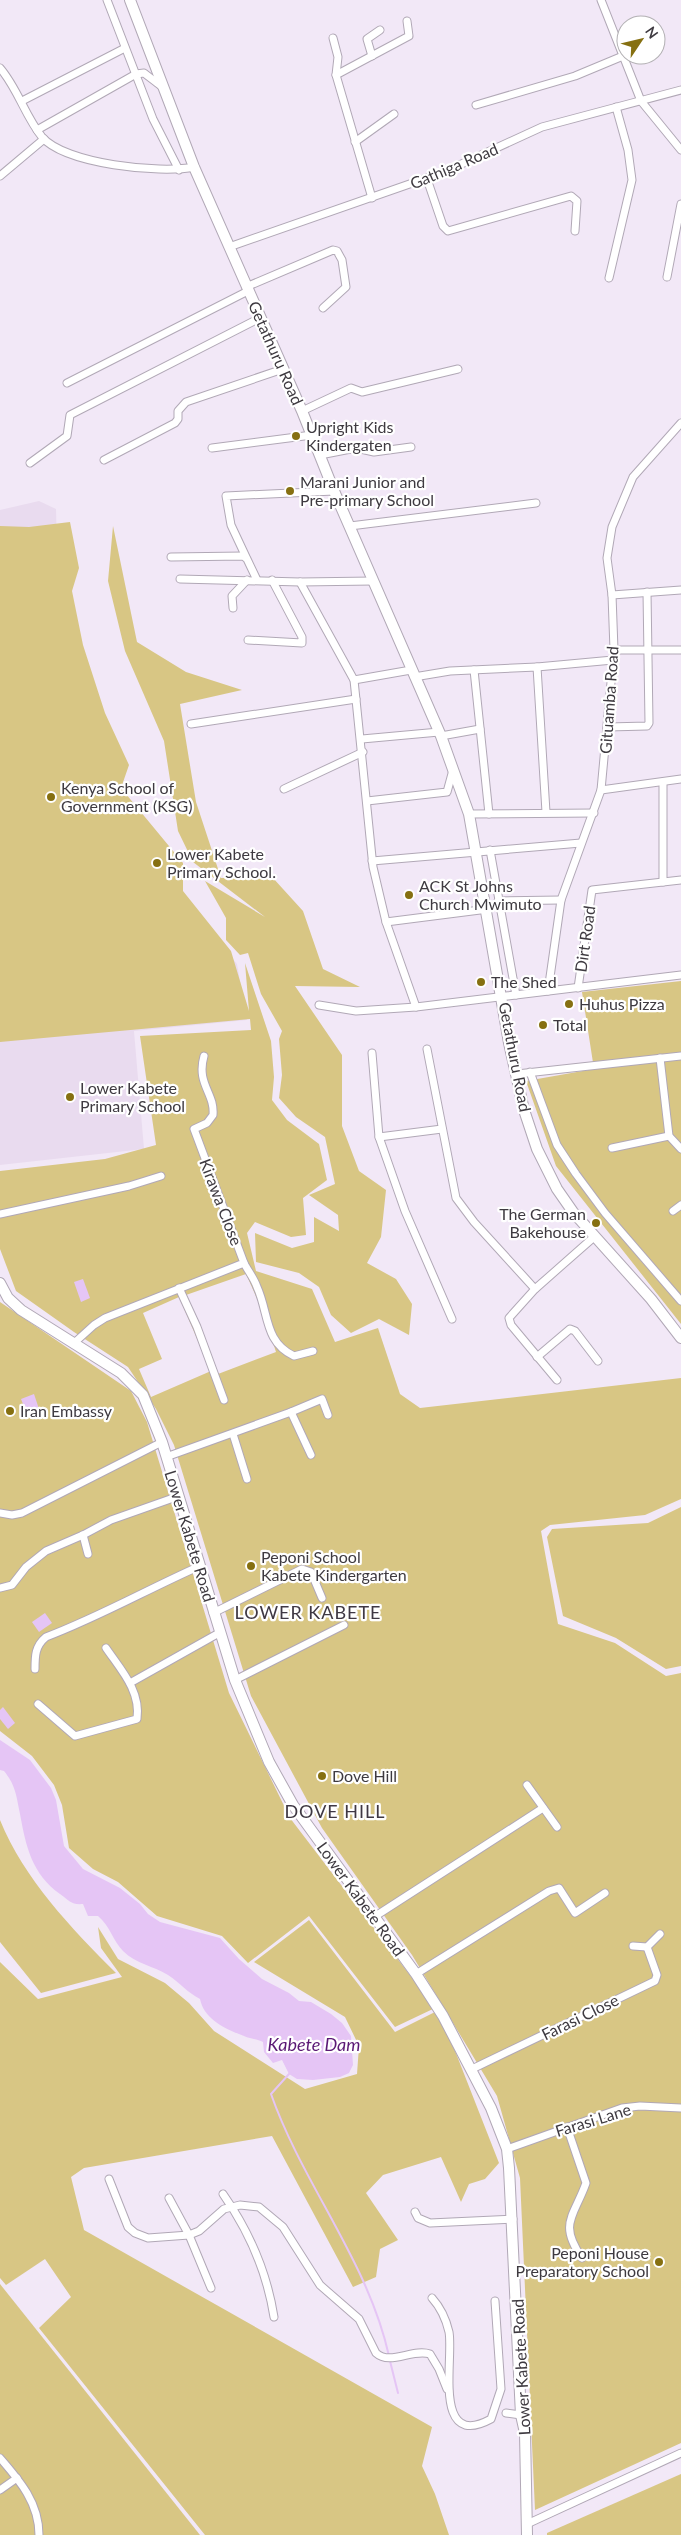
<svg xmlns="http://www.w3.org/2000/svg" width="681" height="2535" viewBox="0 0 681 2535" font-family="Lato,sans-serif">
<style>
.built{fill:#e9dbef}
.green{fill:#d8c684;fill-rule:evenodd}
.water{fill:#e5c5f5}
.lines{fill:none;stroke-linecap:round;stroke-linejoin:round}
.stream{stroke:#e5c5f5;stroke-width:2}
.street-casing{stroke:#b1a8b6;stroke-width:9}
.secondary-casing{stroke:#b1a8b6;stroke-width:12}
.street{stroke:#fff;stroke-width:7}
.secondary{stroke:#fff;stroke-width:10}
.poi-dot{fill:#867011;stroke:#fff;stroke-width:2}
.labels{text-anchor:middle;stroke-width:4.5;stroke-linejoin:round;paint-order:stroke}
.street-label{font-size:16px;fill:#3e3a40;stroke:#fff}
.poi-label{font-size:16px;fill:#3e3a40;stroke:#fff;text-anchor:start}
.neighbourhood-label{font-size:18px;letter-spacing:1px;fill:#3f3843;stroke:#fff}
.water-label{font-size:18px;font-style:italic;fill:#5b1975;stroke:#fff}
</style>
<rect width="100%" height="100%" fill="#f2e8f7"/>
<path class="built" d="M39,501L56,509L62,745L142,850L237,964L247,1020L134,1031L144,1149L0,1165V510Z"/>
<g class="green">
<path d="M70,522L79,568L72,591L83,645L105,713L129,765L121,788L183,863V891L231,951L249,1011L245,963L271,1041L274,1077L272,1100L287,1120L319,1144L327,1180L303,1198L306,1235L291,1237L255,1222L247,1233L256,1271L312,1289L335,1342L378,1328L400,1394L420,1408L681,1378V1499L645,1515L550,1525L541,1531L558,1624L615,1643L666,1676L681,1673V2443L535,2510L520,2178L497,2096L412,1955L322,1828L251,1696L174,1445L156,1409L128,1367L74,1332L16,1291L0,1249V1171L105,1159L156,1145L140,1036L251,1030L250,1019L0,1042V526L29,527ZM246,1274L263,1312L276,1352L218,1374L186,1295ZM179,1297L211,1371L151,1397L139,1369L162,1359L143,1313Z"/>
<path d="M113,526L137,642L186,672L242,690L180,704L196,802L221,878H273L303,911L323,969L360,987L295,986L342,1055V1126L359,1171L386,1190L381,1237L367,1263L396,1279L412,1304L409,1335L379,1319L351,1333L331,1315L319,1287L299,1273L256,1262L255,1233L292,1248L314,1242V1217L339,1231L338,1215L309,1195L335,1184L325,1137L296,1117L279,1098L282,1075L279,1039L282,1031L261,994L248,953L240,955L226,940V918L205,881L265,917L193,862L178,831L164,741L125,651L108,581Z"/>
<path d="M681,981V1324L556,1166L526,1081L594,1069L582,992Z"/>
<path d="M0,1302L131,1391L147,1422L229,1693L290,1818L435,2008L395,2027L309,1916L248,1963L222,1936L157,1916L118,1882L93,1869L69,1848L62,1805L54,1785L32,1756L0,1731Z"/>
<path d="M681,1507V1666L666,1669L616,1638L563,1616L547,1537L552,1529L648,1523Z"/>
<path d="M0,1820C24,1879 71,1928 116,1973L41,1993L0,1942Z"/>
<path d="M309,1920L395,2032L439,2010L499,2163L485,2179L469,2184L461,2202L441,2157L383,2175L366,2193L398,2240L380,2249L376,2277L353,2287L272,2136L84,2168L71,2177L84,2230L432,2427L422,2466L435,2494L449,2535H205L39,2328L71,2297L45,2259L6,2285L0,2278V1962L38,1999L122,1977L101,1948L98,1927L118,1959L165,1983L189,2003L214,2031L305,2089L357,2074L359,2046L345,2017L254,1962Z"/>
<path d="M0,2284L200,2535H0Z"/>
<path d="M681,2474V2535H547V2533Z"/>
</g>
<g class="water">
<path d="M83,1279L90,1298L81,1302L74,1282Z"/>
<path d="M34,1394L39,1409L27,1414L21,1399Z"/>
<path d="M45,1613L52,1623L39,1632L32,1622Z"/>
<path d="M3,1707L15,1723L8,1729L0,1719V1710Z"/>
<path d="M0,1740L30,1760L51,1788L56,1800L64,1846L83,1869L120,1888L140,1904L148,1914L160,1922L220,1938L239,1959L262,1979L289,1993L299,2001L311,2002L331,2014L342,2023L351,2036L353,2065L349,2073L340,2077L313,2080L297,2079L289,2074L282,2060L273,2063L264,2052L263,2042C257,2039 250,2039 244,2036C225,2029 204,2019 200,1999C188,1993 180,1983 168,1975C154,1966 136,1964 123,1951C113,1941 110,1926 98,1916H88L83,1904C71,1905 70,1901 60,1894C32,1874 26,1847 20,1814C16,1795 16,1786 4,1771L0,1770Z"/>
</g>
<g class="lines">
<g class="stream">
<path d="M289,2074L271,2094C303,2185 368,2261 389,2356"/>
<path d="M390,2361L398,2393"/>
</g>
<g class="street-casing">
<g id="street">
<path d="M107,0L153,119L179,170"/>
<path d="M601,0L641,101L681,150"/>
<path d="M333,38L338,57L336,75L372,198"/>
<path d="M372,56L367,39L380,30"/>
<path d="M0,68C18,89 25,116 42,137C65,164 160,174 194,167"/>
<path d="M336,75L409,36L407,21"/>
<path d="M22,101L125,48"/>
<path d="M476,105L575,76L623,56"/>
<path d="M37,130L136,74L144,73L161,86"/>
<path d="M355,142L394,114"/>
<path d="M0,176L44,139"/>
<path d="M427,179L443,226L448,231L571,196L577,201L575,231"/>
<path d="M229,247L444,172L542,127L681,90"/>
<path d="M667,277L681,204"/>
<path d="M609,278L632,180L628,150L616,107"/>
<path d="M246,287L333,250L337,251L342,260L346,287L323,308"/>
<path d="M67,383L248,291"/>
<path d="M302,411L351,388L362,392L458,369"/>
<path d="M212,448L312,435"/>
<path d="M320,455L356,448L374,452L411,447"/>
<path d="M104,460L175,423L178,419V411L186,402L283,369"/>
<path d="M30,463L67,436L70,415L260,318"/>
<path d="M350,526L536,503"/>
<path d="M171,557L243,556L247,559L257,580"/>
<path d="M246,557L231,525L226,496L334,491"/>
<path d="M180,579L300,582L373,581"/>
<path d="M300,582L354,680L373,867L386,922L416,1007"/>
<path d="M612,595L681,590"/>
<path d="M233,608L232,596L247,580"/>
<path d="M248,640L302,643V637L272,580"/>
<path d="M614,650H681"/>
<path d="M537,667L613,660"/>
<path d="M474,670L489,814"/>
<path d="M414,677L450,671L537,667L546,812"/>
<path d="M354,680L411,670"/>
<path d="M191,724L356,699"/>
<path d="M608,727L647,726L649,723L647,592"/>
<path d="M441,736L480,729"/>
<path d="M362,739L439,732"/>
<path d="M284,789L363,752"/>
<path d="M601,790L681,779"/>
<path d="M367,801L447,792L453,770"/>
<path d="M469,814L594,813"/>
<path d="M490,850L516,995"/>
<path d="M372,861L581,843"/>
<path d="M663,882V782"/>
<path d="M498,901L561,900"/>
<path d="M386,922L488,909"/>
<path d="M578,988L592,890L681,880"/>
<path d="M548,991L561,900L601,790L614,650L612,595L607,558L612,527L633,477L681,423"/>
<path d="M319,1005L356,1011L416,1007L681,975"/>
<path d="M427,1049L456,1198L474,1222L535,1289"/>
<path d="M372,1053L379,1137L405,1211L452,1319"/>
<path d="M660,1058L669,1136L681,1149"/>
<path d="M530,1072L557,1145L576,1174L605,1213L681,1301"/>
<path d="M517,1074L681,1056"/>
<path d="M379,1137L442,1129"/>
<path d="M612,1148L669,1136"/>
<path d="M673,1211L681,1205"/>
<path d="M0,1214L129,1186L161,1176"/>
<path d="M244,1263C248,1271 254,1278 257,1287C269,1313 264,1342 294,1356L313,1351"/>
<path d="M179,1288L197,1327L224,1400"/>
<path d="M73,1344L94,1325L105,1318L244,1263L194,1129L207,1123L213,1115C215,1093 196,1084 204,1056"/>
<path d="M537,1357L570,1329L575,1331L598,1361"/>
<path d="M557,1380L511,1325L509,1318L535,1289L594,1237"/>
<path d="M291,1412L322,1399L328,1415"/>
<path d="M233,1434L247,1479"/>
<path d="M166,1457L291,1412L311,1455"/>
<path d="M0,1513L12,1515L22,1513L162,1442"/>
<path d="M83,1535L88,1554"/>
<path d="M0,1588L12,1585L26,1567L46,1551L83,1535L111,1520L179,1496"/>
<path d="M213,1613L302,1569L311,1572L322,1598"/>
<path d="M35,1669C35,1656 35,1646 46,1637C99,1617 148,1589 200,1566"/>
<path d="M235,1680L344,1625"/>
<path d="M130,1683L219,1633"/>
<path d="M38,1704L75,1736L137,1719C141,1691 121,1670 106,1648"/>
<path d="M527,1785L557,1827"/>
<path d="M374,1917L543,1808"/>
<path d="M633,1946L647,1947L660,1934"/>
<path d="M416,1974L549,1891L559,1888L575,1913L605,1893"/>
<path d="M472,2069L655,1981L657,1975L647,1947"/>
<path d="M567,2127L586,2183C574,2217 558,2223 582,2258"/>
<path d="M507,2149L622,2108L640,2106L681,2108"/>
<path d="M109,2179L128,2227L135,2233L148,2238L189,2235L199,2231L224,2209L240,2205L259,2207L283,2227L320,2285L359,2319L376,2353C390,2366 413,2348 430,2354L439,2369L447,2389"/>
<path d="M223,2194C249,2231 267,2273 274,2317"/>
<path d="M169,2198L189,2235L211,2288"/>
<path d="M415,2212L418,2218L430,2223L513,2219"/>
<path d="M432,2298C441,2308 446,2319 449,2332C454,2358 432,2451 491,2419L501,2389L495,2301"/>
<path d="M506,2413L521,2415"/>
<path d="M0,2458C20,2481 39,2503 39,2535"/>
<path d="M0,2490L17,2478"/>
<path d="M527,2524L681,2453"/>
</g>
</g>
<g class="secondary-casing">
<g id="secondary">
<path d="M130,0L194,167L302,411L334,491L441,736L469,814L509,1043L524,1110L537,1149L557,1189L573,1212L651,1299L681,1338"/>
<path d="M0,1283L8,1298L21,1310L121,1373L143,1395L162,1442L235,1680L269,1762L293,1805L416,1974L443,2016L491,2108L507,2149L509,2168L521,2415L525,2433L527,2535"/>
</g>
</g>
<use href="#street" class="street"/>
<use href="#secondary" class="secondary"/>
</g>
<g class="poi-dot">
<circle cx="296" cy="436" r="5"/>
<circle cx="290" cy="491" r="5"/>
<circle cx="51" cy="797" r="5"/>
<circle cx="157" cy="863" r="5"/>
<circle cx="409" cy="895" r="5"/>
<circle cx="481" cy="982" r="5"/>
<circle cx="569" cy="1004" r="5"/>
<circle cx="543" cy="1025" r="5"/>
<circle cx="70" cy="1097" r="5"/>
<circle cx="596" cy="1223" r="5"/>
<circle cx="10" cy="1411" r="5"/>
<circle cx="251" cy="1566" r="5"/>
<circle cx="322" cy="1776" r="5"/>
<circle cx="659" cy="2262" r="5"/>
</g>
<g class="labels">
<g class="street-label">
<text transform="translate(454 166) rotate(-23)" y="6">Gathiga Road</text>
<text transform="translate(276 353) rotate(66)" y="6">Getathuru Road</text>
<text transform="translate(609 700) rotate(-86)" y="6">Gituamba Road</text>
<text transform="translate(585 939) rotate(-82)" y="6">Dirt Road</text>
<text transform="translate(515 1057) rotate(79)" y="6">Getathuru Road</text>
<text transform="translate(221 1202) rotate(69)" y="6">Kirawa Close</text>
<text transform="translate(190 1536) rotate(73)" y="6">Lower Kabete Road</text>
<text transform="translate(361 1899) rotate(54)" y="6">Lower Kabete Road</text>
<text transform="translate(580 2017) rotate(-26)" y="6">Farasi Close</text>
<text transform="translate(593 2120) rotate(-17)" y="6">Farasi Lane</text>
<text transform="translate(521 2367) rotate(-93)" y="6">Lower Kabete Road</text>
</g>
<g class="poi-label">
<text x="306" y="433">Upright Kids<tspan x="306" dy="18">Kindergaten</tspan></text>
<text x="300" y="488">Marani Junior and<tspan x="300" dy="18">Pre-primary School</tspan></text>
<text x="61" y="794">Kenya School of<tspan x="61" dy="18">Government (KSG)</tspan></text>
<text x="167" y="860">Lower Kabete<tspan x="167" dy="18">Primary School.</tspan></text>
<text x="419" y="892">ACK St Johns<tspan x="419" dy="18">Church Mwimuto</tspan></text>
<text x="491" y="988">The Shed</text>
<text x="579" y="1010">Huhus Pizza</text>
<text x="553" y="1031">Total</text>
<text x="80" y="1094">Lower Kabete<tspan x="80" dy="18">Primary School</tspan></text>
<text x="586" y="1220" text-anchor="end">The German<tspan x="586" dy="18">Bakehouse</tspan></text>
<text x="20" y="1417">Iran Embassy</text>
<text x="261" y="1563">Peponi School<tspan x="261" dy="18">Kabete Kindergarten</tspan></text>
<text x="332" y="1782">Dove Hill</text>
<text x="649" y="2259" text-anchor="end">Peponi House<tspan x="649" dy="18">Preparatory School</tspan></text>
</g>
<g class="neighbourhood-label">
<text x="308" y="1619">LOWER KABETE</text>
<text x="335" y="1818">DOVE HILL</text>
</g>
<g class="water-label">
<text x="314" y="2051">Kabete Dam</text>
</g>
</g>
<g transform="translate(641 40) rotate(55)"><circle r="24" fill="#ffffff" stroke="#b2b0b3"/>
<path d="M0-4L9 19L0 12L-9 19Z" fill="#867011"/>
<text y="-8" font-size="14" font-weight="bold" text-anchor="middle" fill="#3e3a40">N</text>
</g>
</svg>
